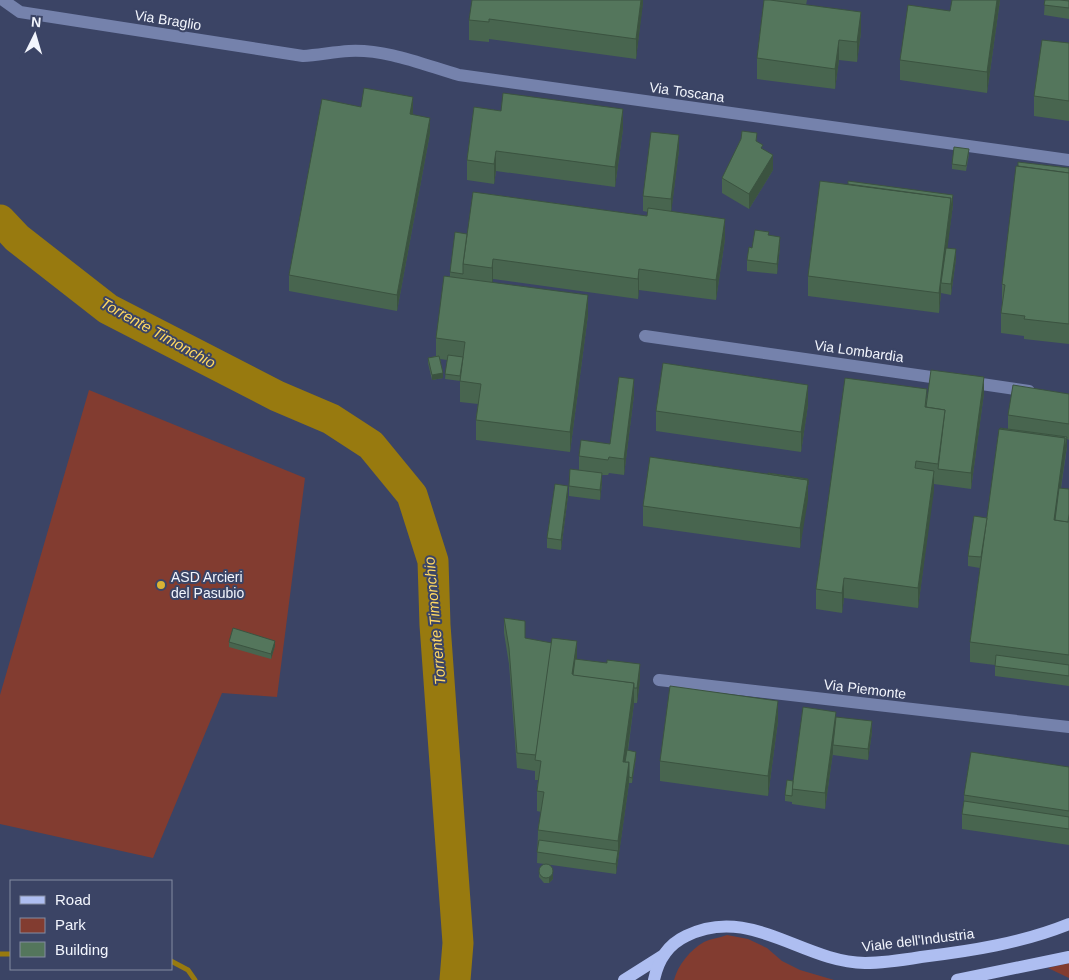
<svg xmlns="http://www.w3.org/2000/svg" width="1069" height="980" viewBox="0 0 1069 980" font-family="Arial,sans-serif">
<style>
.green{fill:#823c30}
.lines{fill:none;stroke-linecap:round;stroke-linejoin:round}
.stream{stroke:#987a0f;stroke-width:5}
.river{stroke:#987a0f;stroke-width:31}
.minor{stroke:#7582ac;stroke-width:12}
.major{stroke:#aebef1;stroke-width:12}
.wall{fill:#48654f}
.shaded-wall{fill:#3b5340}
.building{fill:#54765c;stroke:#3b5340}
.poi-dot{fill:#d9b334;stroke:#3b4465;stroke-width:2}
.labels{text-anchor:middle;stroke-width:4;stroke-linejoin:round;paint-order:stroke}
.street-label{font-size:14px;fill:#f2f5fd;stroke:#3b4465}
.poi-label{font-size:14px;fill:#f2f5fd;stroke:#3b4465;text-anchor:start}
.water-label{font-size:15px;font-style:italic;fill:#ffd863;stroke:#3b4465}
</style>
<rect width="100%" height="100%" fill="#3b4465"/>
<g class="green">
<path d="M89,390L305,478L277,697L222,693L153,858L0,824V695Z"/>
<path d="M727,935L748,939L767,948L782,961L800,970L834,980H674C678,965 690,950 704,942C710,939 719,938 727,935Z"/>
<path d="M1069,963V978L1048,968Z"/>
</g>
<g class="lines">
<g class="stream">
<path d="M0,954H11"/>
<path d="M171,961L188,970L195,980"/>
</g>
<path class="river" d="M0,220L17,238L108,309L277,396L331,419L371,445L412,495L433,561L435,625L458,943L455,980"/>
<g class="minor">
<path d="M3,0L20,12L303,56C318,55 334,52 349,51C387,49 424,65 459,75L1069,160"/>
<path d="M645,336L945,379"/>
<path d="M968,382L1029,391"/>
<path d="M659,680L1069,727"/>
</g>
<g class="major">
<path d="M624,980L662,956"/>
<path d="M654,980C658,960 667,945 686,936C750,904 802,962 865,963C883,963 903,960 921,957C971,951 1022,943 1069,924"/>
<path d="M957,980L1069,957"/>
</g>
</g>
<g class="wall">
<path d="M643,0L636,59L489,39V42L469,40V20Z"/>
<path d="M764,0H807L806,5L861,32L857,62L839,60L835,89L757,79V58Z"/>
<path d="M1000,0L987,93L900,80V60Z"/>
<path d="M1045,0H1069V19L1044,15Z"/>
<path d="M1069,43V121L1034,116V96Z"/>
<path d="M361,107L413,113V115L430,133L397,311L289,291V275Z"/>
<path d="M474,107L623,129L615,187L496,171L494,184L467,180V160Z"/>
<path d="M763,149L773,170L749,209L722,193V178Z"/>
<path d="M679,150L671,212L725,239L716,300L639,290L638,299L493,279L492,283L588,315L570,452L476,440V420L478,404L460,402V381L445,379L447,360L440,359L443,378L432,380L428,363V358L436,356V338L450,277V272L467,234L647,216L648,212L643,211V196Z"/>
<path d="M969,154L966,171L952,169V164Z"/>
<path d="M1069,168V344L1024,339V336L1001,333V313L1002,304V284Z"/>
<path d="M953,205L947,248L956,259L951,295L941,293L939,313L808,296V276Z"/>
<path d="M769,235L780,247L777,274L747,271V260L752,248Z"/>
<path d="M984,393L971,489L934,484L918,608L844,598L842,613L816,609V589L927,397Z"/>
<path d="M1069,394V440L1067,439V447L1061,488L1069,489V686L995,676V665L970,662V642L980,568L968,566V556L987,518L1008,429V415Z"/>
<path d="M634,395L624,475L609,473L608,475H602V483L600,500L569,496V486L579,470V456L610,444Z"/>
<path d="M808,405L801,452L656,431V411Z"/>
<path d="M808,489L800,548L643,526V506Z"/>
<path d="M568,496L561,550L547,548V538Z"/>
<path d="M504,618L525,638L577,659L640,680L637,703H634L628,751L636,757L632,783H629L616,874L537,863L538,830L541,812L537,811V791L538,780H535V771L517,768L509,664L504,633Z"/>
<path d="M229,642L275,646L271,659L229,647Z"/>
<path d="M836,717L872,732L868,760L833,755V752L825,809L792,804V802L785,801V795L793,781Z"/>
<path d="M778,721L768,796L660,781V761Z"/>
<path d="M1069,767V845L962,829V814L964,802V795Z"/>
<path d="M539,872L553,879L549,883H544L539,877Z"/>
</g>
<g class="shaded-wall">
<path d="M641,0H643V4L636,59V39Z"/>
<path d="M997,0H1000L987,93V72Z"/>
<path d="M861,12V32L857,62V42Z"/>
<path d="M839,40V60L835,89V69Z"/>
<path d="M413,97V113L410,130V114Z"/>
<path d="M623,109V129L615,187V167Z"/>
<path d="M430,118V133L397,311V295Z"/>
<path d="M679,135V150L671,214V199Z"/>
<path d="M496,151V171L494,184V164Z"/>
<path d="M773,155V170L749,209V194Z"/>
<path d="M953,195V205L943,283H941V293L939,313V293L951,198Z"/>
<path d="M725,219V239L716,300V280Z"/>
<path d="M780,237V247L777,274V264Z"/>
<path d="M956,249V259L951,295V284Z"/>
<path d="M493,259V279L492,288V268Z"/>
<path d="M639,269V290L638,299V279Z"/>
<path d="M588,295V315L570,452V432Z"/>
<path d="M443,373V378L432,380V375Z"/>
<path d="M984,377V393L971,489V473Z"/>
<path d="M634,379V395L624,475V459Z"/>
<path d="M808,385V405L801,452V432Z"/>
<path d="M1067,437V447L1065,458V448Z"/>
<path d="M1065,438V458L1055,530L1054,520Z"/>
<path d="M934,471V491L918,608V588Z"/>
<path d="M602,473V483L600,500V490Z"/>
<path d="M808,479V500L800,548V528L808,480Z"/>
<path d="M568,486V496L561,550V540Z"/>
<path d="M844,578V598L842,613V593Z"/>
<path d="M275,641V646L271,659V654Z"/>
<path d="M577,641V662L575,679L572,674Z"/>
<path d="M640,664V680L637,703V688Z"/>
<path d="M634,683V703L624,777L623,762Z"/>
<path d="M778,701V721L768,796V776Z"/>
<path d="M836,712V727L833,745V752L825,809V793Z"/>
<path d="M872,721V732L868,760V749Z"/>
<path d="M636,752V757L632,783V778Z"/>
<path d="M629,762V783L618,861V841Z"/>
<path d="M618,851V861L616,874V864Z"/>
<path d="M553,874V879L549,883V878Z"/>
</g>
<g class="building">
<path d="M472,0H641L636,39L489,19V22L469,20Z"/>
<path d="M764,0H770L861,12L857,42L839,40L835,69L757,58Z"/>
<path d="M952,0H997L987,72L900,60L908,5L950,11Z"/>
<path d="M1045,0H1060L1069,1V8L1044,5Z"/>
<path d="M1042,40L1069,43V101L1034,96Z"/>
<path d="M364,88L413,97L410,114L430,118L397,295L289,275L322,99L361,107Z"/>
<path d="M503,93L623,109L615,167L496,151L494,164L467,160L474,107L501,111Z"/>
<path d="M742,131L757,133L756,141L763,145L761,148L773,155L749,194L722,178L741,139Z"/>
<path d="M651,132L679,135L671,199L643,196Z"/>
<path d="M954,147L969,149L966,166L952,164Z"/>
<path d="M1018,162L1069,168V173L1018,166Z"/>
<path d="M1016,166L1069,173V324L1024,319L1025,316L1001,313L1005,285L1002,284Z"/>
<path d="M820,181L951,198L939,293L808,276Z"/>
<path d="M848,181L953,195L951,208V198L848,184Z"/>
<path d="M473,192L647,216L648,208L725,219L716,280L639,269L638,279L493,259L492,268L463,264Z"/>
<path d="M755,230L769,232L768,235L780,237L777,264L747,260L749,247L752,248Z"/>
<path d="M455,232L467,234L463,264V274L450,272Z"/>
<path d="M946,248L956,249L951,284L941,283Z"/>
<path d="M444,276L588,295L570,432L476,420L481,384L460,381L465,342L436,338Z"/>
<path d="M448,355L463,357L460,376L445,374Z"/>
<path d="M439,356L443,373L432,375L428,358Z"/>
<path d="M663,363L808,385L801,432L656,411Z"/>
<path d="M931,370L984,377L971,473L938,469L945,410L926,407Z"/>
<path d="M619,377L634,379L624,459L609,457L608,460L579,456L581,440L610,444Z"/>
<path d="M845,378L927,389L925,407L945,410L938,464L916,461L915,468L934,471L918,588L844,578L842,593L816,589Z"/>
<path d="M1013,385L1069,394V424L1008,415Z"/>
<path d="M1000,428L1067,437L1065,448V438L1000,429Z"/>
<path d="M999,429L1065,438L1054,520L1069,522V655L970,642Z"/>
<path d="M650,457L808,480L800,528L643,506Z"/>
<path d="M570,469L602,473L600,490L569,486Z"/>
<path d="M768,473L808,479V485V480L768,474Z"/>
<path d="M555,484L568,486L561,540L547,538Z"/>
<path d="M1059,488L1069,489V514L1068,522L1055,520Z"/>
<path d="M974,516L987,518L981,557L968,556Z"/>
<path d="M504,618L525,621V638L552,643L536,755L517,753L509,648Z"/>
<path d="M233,628L275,641L271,654L229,642Z"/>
<path d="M552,638L577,641L572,674L634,683L623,762H629L618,841L538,830L544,792L537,791L541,761L535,760Z"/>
<path d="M996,655L1069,665V676L995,666Z"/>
<path d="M575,659L607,663V660L640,664L637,688H634V683L573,675Z"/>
<path d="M670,686L778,701L768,776L660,761Z"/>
<path d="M803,707L836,712L825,793L792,789Z"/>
<path d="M836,717L872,721L868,749L833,745Z"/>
<path d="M627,750L636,752L632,778L629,777V762H625Z"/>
<path d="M971,752L1069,767V811L964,795Z"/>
<path d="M787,780L793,781L792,796L785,795Z"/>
<path d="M964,801L1069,817V829L962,814Z"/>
<path d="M539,840L618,851L616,864L537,852Z"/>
<circle cx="546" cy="871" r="7"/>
</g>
<circle class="poi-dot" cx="161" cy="585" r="5"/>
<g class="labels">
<g class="street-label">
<text transform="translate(168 20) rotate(9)" y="5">Via Braglio</text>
<text transform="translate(687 92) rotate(8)" y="5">Via Toscana</text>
<text transform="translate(859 351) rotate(8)" y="5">Via Lombardia</text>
<text transform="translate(865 689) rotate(7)" y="5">Via Piemonte</text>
<text transform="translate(918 940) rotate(-7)" y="5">Viale dell'Industria</text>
</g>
<g class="poi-label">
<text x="171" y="582">ASD Arcieri<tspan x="171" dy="16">del Pasubio</tspan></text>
</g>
<g class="water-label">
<text transform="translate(158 333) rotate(29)" y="5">Torrente Timonchio</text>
<text transform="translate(435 621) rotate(-95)" y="5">Torrente Timonchio</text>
</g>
</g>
<rect x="10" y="880" width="162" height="90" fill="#3b4465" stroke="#848ba2"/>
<rect x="20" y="896" width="25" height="8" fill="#aebef1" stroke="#848ba2"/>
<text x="55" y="905" font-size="15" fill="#f2f5fd">Road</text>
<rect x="20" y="918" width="25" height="15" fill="#823c30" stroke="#848ba2"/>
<text x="55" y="930" font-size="15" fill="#f2f5fd">Park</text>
<rect x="20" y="942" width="25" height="15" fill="#54765c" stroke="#848ba2"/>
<text x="55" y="955" font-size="15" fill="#f2f5fd">Building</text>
<g transform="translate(35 35) rotate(5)" stroke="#3b4465" stroke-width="4" paint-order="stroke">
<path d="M0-4L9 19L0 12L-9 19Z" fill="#f2f5fd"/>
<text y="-8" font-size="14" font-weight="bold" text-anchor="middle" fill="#f2f5fd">N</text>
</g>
</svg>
